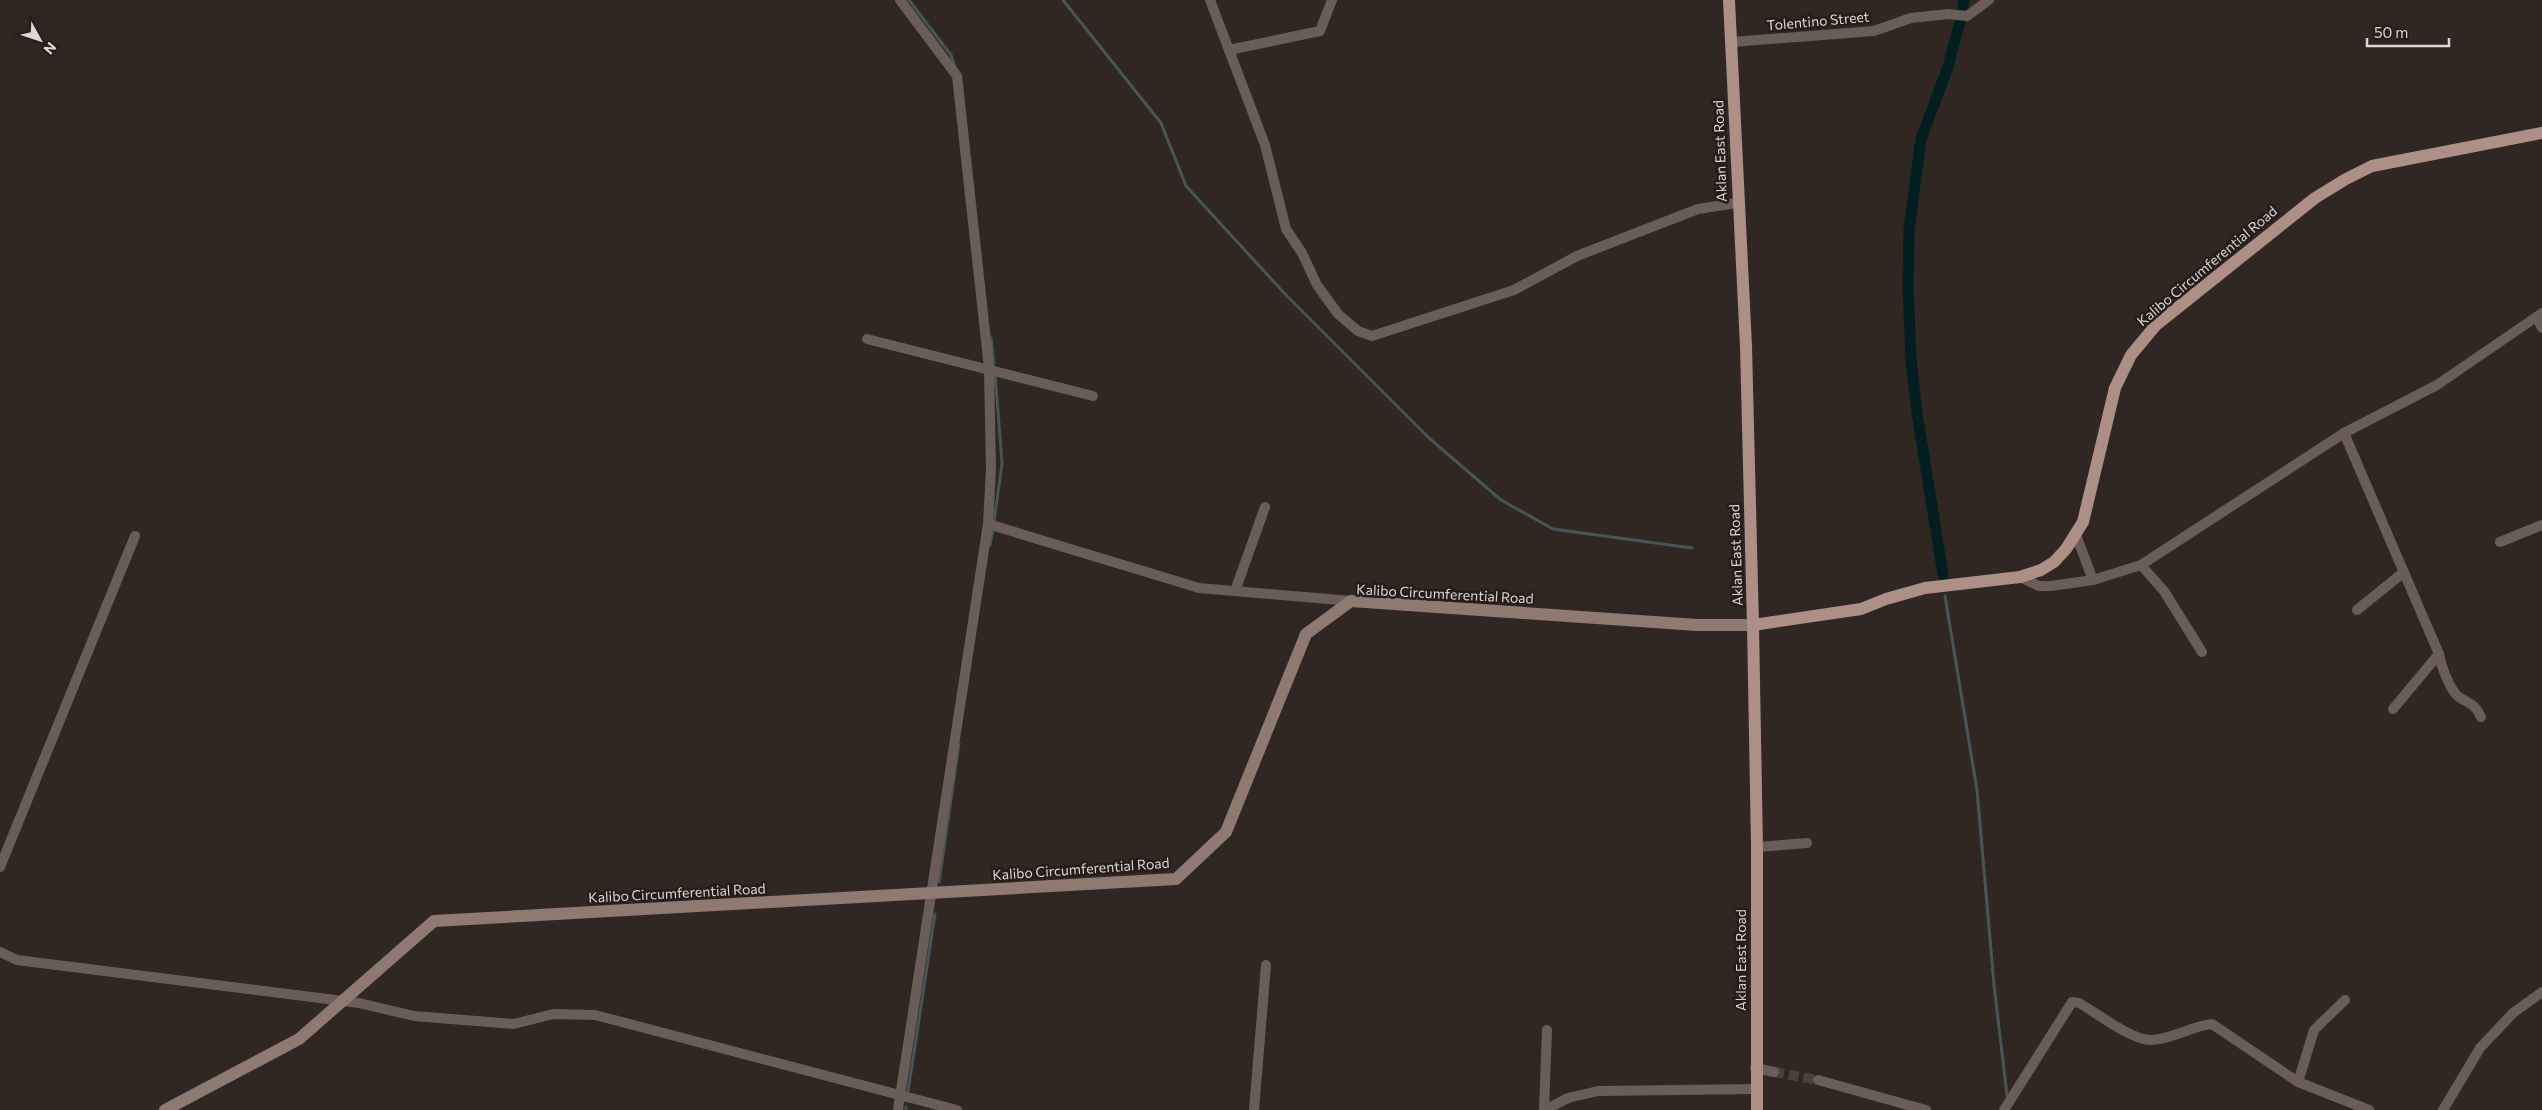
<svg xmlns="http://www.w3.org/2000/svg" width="2542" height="1110" viewBox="0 0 2542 1110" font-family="Commissioner,sans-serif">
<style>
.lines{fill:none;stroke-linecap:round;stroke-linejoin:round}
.stream{stroke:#445655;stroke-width:3}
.canal{stroke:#021e1e;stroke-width:11}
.minor-tunnel{stroke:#4a413d;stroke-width:10;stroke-dasharray:10 5;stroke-linecap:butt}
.minor{stroke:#6a5d58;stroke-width:10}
.secondary{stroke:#8f7a72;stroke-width:12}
.primary{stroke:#ac9086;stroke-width:12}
.labels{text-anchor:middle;stroke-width:5;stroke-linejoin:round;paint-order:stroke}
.street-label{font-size:14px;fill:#ded7d4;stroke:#261d18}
</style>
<rect width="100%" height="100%" fill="#302622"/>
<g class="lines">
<g class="stream">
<path d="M909,0L951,55L955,67"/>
<path d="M1063,0L1161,123L1186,186L1285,294L1429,438L1501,500L1553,529L1692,548"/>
<path d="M991,338L994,364"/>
<path d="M994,522L1002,463L995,373"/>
<path d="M990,545L993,530"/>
<path d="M1945,596L1977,790L1994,985L2007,1095"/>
<path d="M939,882L959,744"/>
<path d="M908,1092L935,914"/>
<path d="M906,1110V1107"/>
</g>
<g class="canal">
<path d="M1962,13L1964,0"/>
<path d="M1943,575L1917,413L1911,360L1908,287L1909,230L1921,139L1948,67L1960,21"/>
</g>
<path class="minor-tunnel" d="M1774,1072L1818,1080"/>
<g class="minor">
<path d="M1210,0L1265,145L1286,229L1302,253L1317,285L1338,314L1358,331L1372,336L1514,290L1577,256L1698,209L1737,203"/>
<path d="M1732,42L1874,31L1911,18L1948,14L1967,16L1989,0"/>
<path d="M1229,50L1320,31L1332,0"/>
<path d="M2537,318L2542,328"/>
<path d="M867,339L1093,396"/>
<path d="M2344,433L2439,654C2441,665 2450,691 2459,697C2471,705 2474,703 2481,717"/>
<path d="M988,524L1199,588L1351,601"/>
<path d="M2076,535L2093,580"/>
<path d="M2500,542L2542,525"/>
<path d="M2141,565L2164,591L2202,652"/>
<path d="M2020,577L2039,586H2051L2093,580L2141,565L2344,433L2437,385L2542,313"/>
<path d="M1235,591L1265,507"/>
<path d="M2357,610L2404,572"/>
<path d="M2393,709L2439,654"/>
<path d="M1757,847L1807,843"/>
<path d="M0,867L135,536"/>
<path d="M0,952L17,960L359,1003L414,1016L514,1024L553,1014L595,1015L957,1110"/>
<path d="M1755,1068L1774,1072"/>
<path d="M1818,1080L1926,1110"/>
<path d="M2298,1082L2314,1030L2345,1000"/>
<path d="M898,1110L988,524L991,469L989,368L957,76L900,0"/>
<path d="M1254,1110L1266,965"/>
<path d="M1544,1110L1547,1030"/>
<path d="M1545,1110L1568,1098L1598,1091L1756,1089"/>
<path d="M2004,1110L2072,1002L2079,1003C2097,1013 2132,1041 2152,1040C2173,1039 2192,1026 2212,1024L2298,1082L2369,1110"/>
<path d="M2443,1110L2480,1048L2513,1013L2542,992"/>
</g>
<path class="secondary" d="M165,1110L299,1039L434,921L1176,879L1226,832L1306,634L1351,601L1697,625H1753"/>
<g class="primary">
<path d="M1729,0L1746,346L1753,625L1757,847V1110"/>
<path d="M1753,625L1861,609L1886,599L1925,588L2020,577L2041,570L2054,562L2066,549L2083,522L2115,388L2131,355L2156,325L2315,198L2346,179L2372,166L2542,133"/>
</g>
</g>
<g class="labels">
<g class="street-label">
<text transform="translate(1818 21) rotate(-5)" y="5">Tolentino Street</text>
<text transform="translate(1720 151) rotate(-92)" y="5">Aklan East Road</text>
<text transform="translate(2207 266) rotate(-40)" y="5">Kalibo Circumferential Road</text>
<text transform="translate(1736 555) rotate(-92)" y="5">Aklan East Road</text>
<text transform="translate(1445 594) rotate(3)" y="5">Kalibo Circumferential Road</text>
<text transform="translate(1081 869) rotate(-4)" y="5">Kalibo Circumferential Road</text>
<text transform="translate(677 893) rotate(-3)" y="5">Kalibo Circumferential Road</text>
<text transform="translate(1741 960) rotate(-90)" y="5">Aklan East Road</text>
</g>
</g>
<g transform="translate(40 40) rotate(130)" stroke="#261d18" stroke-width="4" paint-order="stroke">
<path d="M0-4L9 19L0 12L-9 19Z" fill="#ded7d4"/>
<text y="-8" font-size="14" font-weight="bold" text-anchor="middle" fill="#ded7d4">N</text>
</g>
<path d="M2367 38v8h82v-8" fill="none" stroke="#ded7d4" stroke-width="2.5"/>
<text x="2374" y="38" font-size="15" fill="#ded7d4" stroke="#261d18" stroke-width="4" paint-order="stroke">50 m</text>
</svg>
